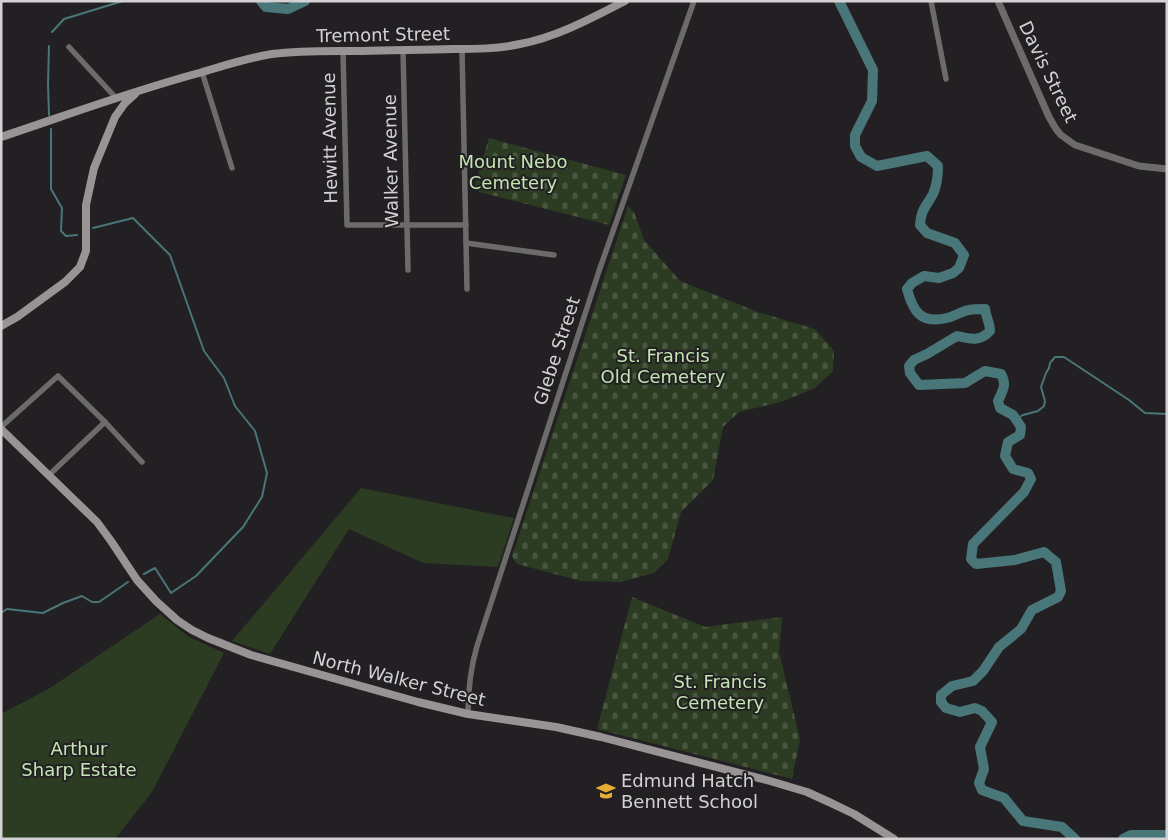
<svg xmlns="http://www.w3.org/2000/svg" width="1168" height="840" viewBox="0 0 1168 840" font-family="'DejaVu Sans',sans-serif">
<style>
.green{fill:#2b3c22}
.cemetery{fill:url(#cemetery-stones)}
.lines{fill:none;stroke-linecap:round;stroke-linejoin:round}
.stream{stroke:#497679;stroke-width:2}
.river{stroke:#497679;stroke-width:10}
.minor{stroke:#6d6b6a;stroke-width:5.5}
.tertiary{stroke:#6d6b6a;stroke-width:7}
.secondary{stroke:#999494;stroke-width:8}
.labels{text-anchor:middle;stroke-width:4;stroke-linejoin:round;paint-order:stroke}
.street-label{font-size:18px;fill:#d3d1d3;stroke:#232024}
.park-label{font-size:18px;fill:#c3e6b1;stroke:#232024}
.poi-label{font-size:18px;fill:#d3d1d3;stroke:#232024;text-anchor:start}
</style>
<defs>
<pattern id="cemetery-stones" width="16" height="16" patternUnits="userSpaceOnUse" patternTransform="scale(1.25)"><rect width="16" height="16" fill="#2b3c22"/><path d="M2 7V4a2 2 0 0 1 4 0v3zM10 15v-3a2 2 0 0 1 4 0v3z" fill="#495741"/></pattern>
</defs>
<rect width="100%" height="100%" fill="#232024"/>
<g class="green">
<path d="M361,488L514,518L498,567L423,563L349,529L270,654L232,641Z"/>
<path d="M160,614L189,637L224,653L152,792L115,839H1V714L50,688Z"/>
</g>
<g class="cemetery">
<path d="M489,138L626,175L609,225L479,192L475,185Z"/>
<path d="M628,206L634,212L644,240L680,281L758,312L815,329L834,351L833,371L815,388L781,402L739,412L723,427L713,480L681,512L668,559L654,573L620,582L581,581L517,564L512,556Z"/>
<path d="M632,597L705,627L782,617L779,652L800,739L792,779L597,729Z"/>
</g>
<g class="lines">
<g class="stream">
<path d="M52,32L64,19L123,1"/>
<path d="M49,46L48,84L49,115"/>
<path d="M51,129V189L62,208L61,231L66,236L77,235"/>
<path d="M93,228L133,218L170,255L204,351L224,378L235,406L255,431L267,473L262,497L243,527L196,576L171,593L155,568L144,574"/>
<path d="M1016,419L1023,415L1038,411L1044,406L1045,401L1041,387L1046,373L1049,368L1050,363L1055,357H1064L1129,400L1145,413L1167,414"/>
<path d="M1,613L7,609L43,613L63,603L82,596L92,602H99L128,582"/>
</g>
<g class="river">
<path d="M261,1L266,7L288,9L305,1"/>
<path d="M839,1L873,70L872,101L855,135V146L861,157L877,166L927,156L938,166C938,176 937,185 933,194C926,207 921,209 920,225L927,233L955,243L964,255L959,268L953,273L939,278L924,276L912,283L907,289C913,312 921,324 947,318C955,316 962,311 969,310C974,309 980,309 985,309C986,317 990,323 990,331C980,342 970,339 957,336L927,354L914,360L909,366L910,373L919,385L965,383L985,371L1001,374C1007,385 1003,390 998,401L1000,408L1013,415L1021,427L1020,435L1008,442L1005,456L1013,469L1028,473L1031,479L1024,492L973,544L971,559L976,564L1015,560L1044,552L1056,562L1061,591L1058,597L1032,610L1021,629L999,647L983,671L973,681L952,686L941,695V702L946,708L960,712L975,708L982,711L992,722L980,747L984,769L979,783L982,790L1004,798L1023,821L1062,827L1075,839"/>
<path d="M1123,839L1131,835H1167"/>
</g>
<g class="minor">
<path d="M931,1L946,79"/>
<path d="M69,47L116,98"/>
<path d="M462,49L467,289"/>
<path d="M403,50L408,270"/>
<path d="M343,51L347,225H466"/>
<path d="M202,72L232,168"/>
<path d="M466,243L554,255"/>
<path d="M105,422L142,462"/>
<path d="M1,427L58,376L105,422L49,475"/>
<path d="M468,714C468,689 470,670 477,646L599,271L694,1"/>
</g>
<path class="tertiary" d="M998,1L1049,117L1056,129L1061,135L1075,145L1139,166L1167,169"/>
<g class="secondary">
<path d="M1,137C67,115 132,91 199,73C223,66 247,58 272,54C302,50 332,51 362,51C392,50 423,50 453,49C475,49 498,49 520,44C557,37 592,18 625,1"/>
<path d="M1,326L17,317L65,282L80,267L86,251V205L94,168L115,117L125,103L135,94"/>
<path d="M1,429L97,522L111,541L137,580L156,601L177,620L192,630L208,638L251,655L418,702L468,714L556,727L601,737L770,781L807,792L829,802L854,814L894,839"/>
</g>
</g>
<defs>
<g id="school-bare" transform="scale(1.5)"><path d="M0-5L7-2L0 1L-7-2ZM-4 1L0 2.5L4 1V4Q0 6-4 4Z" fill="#e5ad35" stroke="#232024" stroke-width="2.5" paint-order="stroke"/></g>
</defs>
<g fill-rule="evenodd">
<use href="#school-bare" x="606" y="791"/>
</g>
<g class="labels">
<g class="street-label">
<text transform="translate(383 35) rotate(-1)" y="6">Tremont Street</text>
<text transform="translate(1048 72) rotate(64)" y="6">Davis Street</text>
<text transform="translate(330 138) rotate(-91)" y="6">Hewitt Avenue</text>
<text transform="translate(391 161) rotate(-91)" y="6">Walker Avenue</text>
<text transform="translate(557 351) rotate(-72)" y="6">Glebe Street</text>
<text transform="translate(399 679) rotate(14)" y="6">North Walker Street</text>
</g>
<g class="park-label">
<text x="513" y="168">Mount Nebo<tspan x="513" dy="21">Cemetery</tspan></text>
<text x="663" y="362">St. Francis<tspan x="663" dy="21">Old Cemetery</tspan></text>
<text x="720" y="688">St. Francis<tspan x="720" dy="21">Cemetery</tspan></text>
<text x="79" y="755">Arthur<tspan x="79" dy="21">Sharp Estate</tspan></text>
</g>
<g class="poi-label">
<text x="621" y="787">Edmund Hatch<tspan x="621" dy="21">Bennett School</tspan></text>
</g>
</g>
<rect width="1168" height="840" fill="none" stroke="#d3d1d3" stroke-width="5"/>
</svg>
